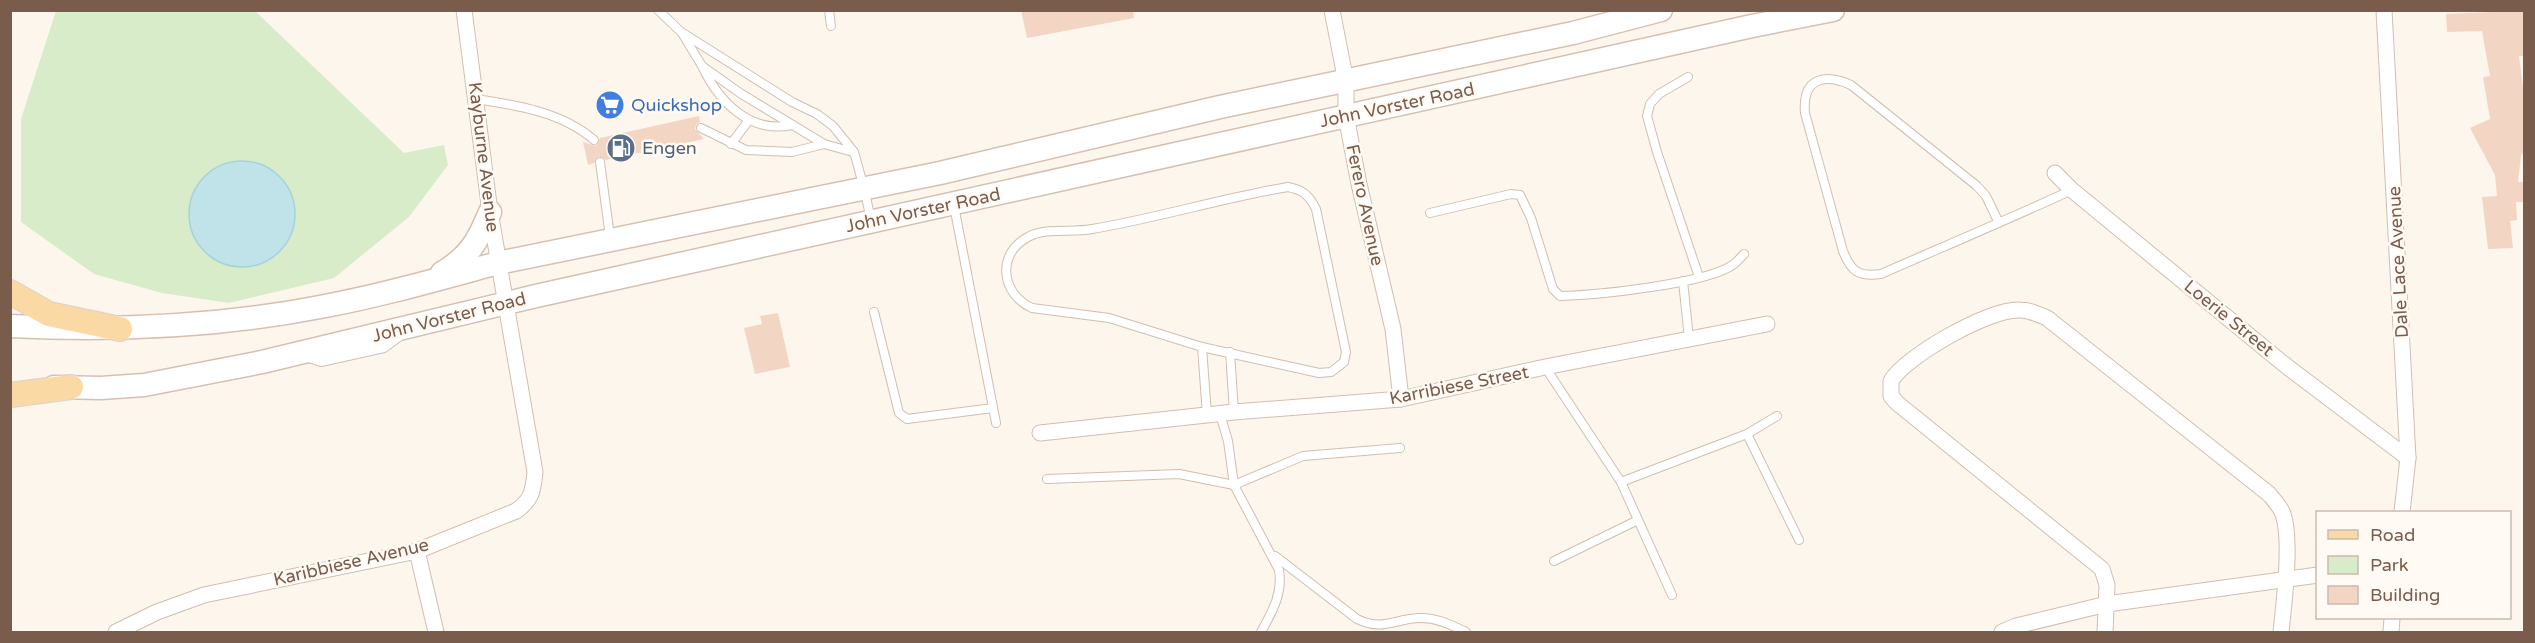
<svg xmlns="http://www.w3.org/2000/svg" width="2535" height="643" viewBox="0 0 2535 643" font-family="'Varela Round',sans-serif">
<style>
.green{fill:#d8ecc9}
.water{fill:#bfe3e8;stroke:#a5d3da;stroke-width:1.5}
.building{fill:#f3d5c3}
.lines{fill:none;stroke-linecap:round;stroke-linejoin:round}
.lane-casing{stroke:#d1beb0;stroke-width:10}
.street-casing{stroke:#d1beb0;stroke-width:17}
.secondary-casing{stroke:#d6c0b0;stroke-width:25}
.primary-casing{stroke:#dad1cd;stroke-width:26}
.lane{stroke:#fff;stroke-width:8}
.street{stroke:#fff;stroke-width:15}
.secondary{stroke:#fff;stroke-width:22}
.primary{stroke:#fbd9a5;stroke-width:24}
.labels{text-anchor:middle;stroke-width:5;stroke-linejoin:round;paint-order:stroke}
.shop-label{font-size:18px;fill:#366cbe;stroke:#fffaf3;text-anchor:start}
.street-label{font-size:18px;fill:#7a5c4d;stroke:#fffaf3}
.service-label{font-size:18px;fill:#4e5e75;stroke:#fffaf3;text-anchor:start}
</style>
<rect width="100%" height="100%" fill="#fdf6ec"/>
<path class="green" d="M56,11H255L404,153L444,145L448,165L409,217L334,278L229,303L162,293L94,274L21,222V119Z"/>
<circle class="water" cx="242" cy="214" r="53"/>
<g class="building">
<path d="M1021,10H1133L1134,18L1027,38Z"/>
<path d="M2491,10H2524V56H2519L2524,96V153L2521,155L2518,182H2524V202H2516L2517,220L2510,221L2513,248L2488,249L2482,197L2497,196L2495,175L2470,128L2490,119L2483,77L2490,76L2482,31L2447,32L2446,14L2492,12Z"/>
<path d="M699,116L700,122L696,125L695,129L704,139L606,160L599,156L594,163L588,165L583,142L596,146L600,138Z"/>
<path d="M778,313L790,367L755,374L744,328L762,324L760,316Z"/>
</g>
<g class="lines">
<g class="lane-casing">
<g id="lane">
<path d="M658,10L681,32L792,102L817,114L833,126L854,152L864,188L871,220"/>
<path d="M829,10L831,26"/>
<path d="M682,33L702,66L740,93L824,144L853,152"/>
<path d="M703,68C720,103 751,134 792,125"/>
<path d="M1688,77L1659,94L1650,104L1647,116L1657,152L1699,277"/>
<path d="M476,99C516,105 562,112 594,140"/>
<path d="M701,128L746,150L792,152L824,144"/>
<path d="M731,144L749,120"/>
<path d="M600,162L610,237"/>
<path d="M1288,187C1303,190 1309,195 1316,209L1346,352L1344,362L1331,372L1319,373L1202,347L1109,318L1032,308C1001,294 996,254 1028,237C1046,227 1072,233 1092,229C1158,218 1222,198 1288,187Z"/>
<path d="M954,206L996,423"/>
<path d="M1430,213L1511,194L1520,195L1531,218L1553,289L1560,296C1596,295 1708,284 1734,264C1738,261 1741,257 1744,254"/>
<path d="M1999,223L1986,196L1977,186L1851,85C1824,73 1802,78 1805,113L1843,251C1851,272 1859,277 1881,274C1945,246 2009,219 2072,190"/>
<path d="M1683,281L1689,339"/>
<path d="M874,312L899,413L907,419L993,408"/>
<path d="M1202,347L1207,415"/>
<path d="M1230,352L1234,412"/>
<path d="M309,358L321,362L384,348L399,337"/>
<path d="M1545,367L1621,482L1672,595"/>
<path d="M1220,414L1228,441L1234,485L1279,570C1283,594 1272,612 1261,632"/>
<path d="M1747,434L1799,540"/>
<path d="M1047,479L1179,474L1234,485L1303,456L1400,448"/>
<path d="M1621,482L1747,434L1777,416"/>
<path d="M1275,556L1357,619C1384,632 1395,618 1421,618C1438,618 1451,625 1466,632"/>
<path d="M1554,561L1638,520"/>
</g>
</g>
<g class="street-casing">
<g id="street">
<path d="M1332,10L1346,82V116L1359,184L1393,329L1401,399"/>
<path d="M2384,10L2408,458L2402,512"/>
<path d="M2055,173L2072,190L2285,365L2408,458"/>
<path d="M1040,433L1234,412L1401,399L1545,367L1767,324"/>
<path d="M417,551L436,632"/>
<path d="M116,632L157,612L204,595L417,551L516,511C532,500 533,491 535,472L490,212L464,10"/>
<path d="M2002,632L2016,626L2107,604L2318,575"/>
<path d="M2105,632L2107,585L2102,569L1897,403L1891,396V381C1906,356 1990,308 2020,310C2029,310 2038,314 2047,318L2269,494C2275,501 2280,506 2283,514C2292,540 2284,603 2281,632"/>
<path d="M2391,632L2392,618"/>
</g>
</g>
<g class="secondary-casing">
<g id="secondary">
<path d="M442,273C470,256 478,241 490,212"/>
<path d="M10,326C114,331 218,327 320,307C380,296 439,279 498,263L940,173L1220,107L1573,33L1661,10"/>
<path d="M54,387L101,388L144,385L262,362L536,296L1752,26L1833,10"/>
</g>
</g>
<g class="primary-casing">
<g id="primary">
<path d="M10,292L49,314L120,329"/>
<path d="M10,395L71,387"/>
</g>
</g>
<use href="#lane" class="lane"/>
<use href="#street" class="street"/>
<use href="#secondary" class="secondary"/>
<use href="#primary" class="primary"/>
</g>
<defs>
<g id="supermarket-disc" transform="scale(1.5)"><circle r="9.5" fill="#3f7fe0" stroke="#fffaf3"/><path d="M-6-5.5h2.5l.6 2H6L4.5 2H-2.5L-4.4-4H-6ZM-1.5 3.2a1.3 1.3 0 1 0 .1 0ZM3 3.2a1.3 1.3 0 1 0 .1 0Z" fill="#fff"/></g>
<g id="fuel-disc" transform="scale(1.5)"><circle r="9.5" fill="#5c6f8a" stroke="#fffaf3"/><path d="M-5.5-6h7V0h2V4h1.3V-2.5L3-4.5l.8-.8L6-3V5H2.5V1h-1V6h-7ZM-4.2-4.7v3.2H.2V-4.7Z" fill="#fff"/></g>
</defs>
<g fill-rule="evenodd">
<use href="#supermarket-disc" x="610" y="105"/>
<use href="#fuel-disc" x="621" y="148"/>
</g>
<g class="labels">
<g class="shop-label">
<text x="631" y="111">Quickshop</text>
</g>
<g class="street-label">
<text transform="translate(1397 105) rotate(-12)" y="6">John Vorster Road</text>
<text transform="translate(484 157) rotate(83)" y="6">Kayburne Avenue</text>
<text transform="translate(1365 205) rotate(78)" y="6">Ferero Avenue</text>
<text transform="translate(923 210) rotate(-12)" y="6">John Vorster Road</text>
<text transform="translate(2398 262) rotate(-93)" y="6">Dale Lace Avenue</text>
<text transform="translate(449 317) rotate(-14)" y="6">John Vorster Road</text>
<text transform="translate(2229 318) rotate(39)" y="6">Loerie Street</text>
<text transform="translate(1459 385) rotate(-11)" y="6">Karribiese Street</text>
<text transform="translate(351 562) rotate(-13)" y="6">Karibbiese Avenue</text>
</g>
<g class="service-label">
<text x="642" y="154">Engen</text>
</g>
</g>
<rect width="2535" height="643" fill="none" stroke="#7a5c4d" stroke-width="24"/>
<rect x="2316" y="511" width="195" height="108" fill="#fffaf3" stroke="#cabbb1" stroke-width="1.5"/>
<rect x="2328" y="530" width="30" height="9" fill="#fbd9a5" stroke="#cabbb1" stroke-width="1.5"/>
<text x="2370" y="541" font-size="18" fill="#7a5c4d">Road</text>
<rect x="2328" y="556" width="30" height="18" fill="#d8ecc9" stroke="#cabbb1" stroke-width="1.5"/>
<text x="2370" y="571" font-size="18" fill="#7a5c4d">Park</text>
<rect x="2328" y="586" width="30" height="18" fill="#f3d5c3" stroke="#cabbb1" stroke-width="1.5"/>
<text x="2370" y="601" font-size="18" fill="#7a5c4d">Building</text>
</svg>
